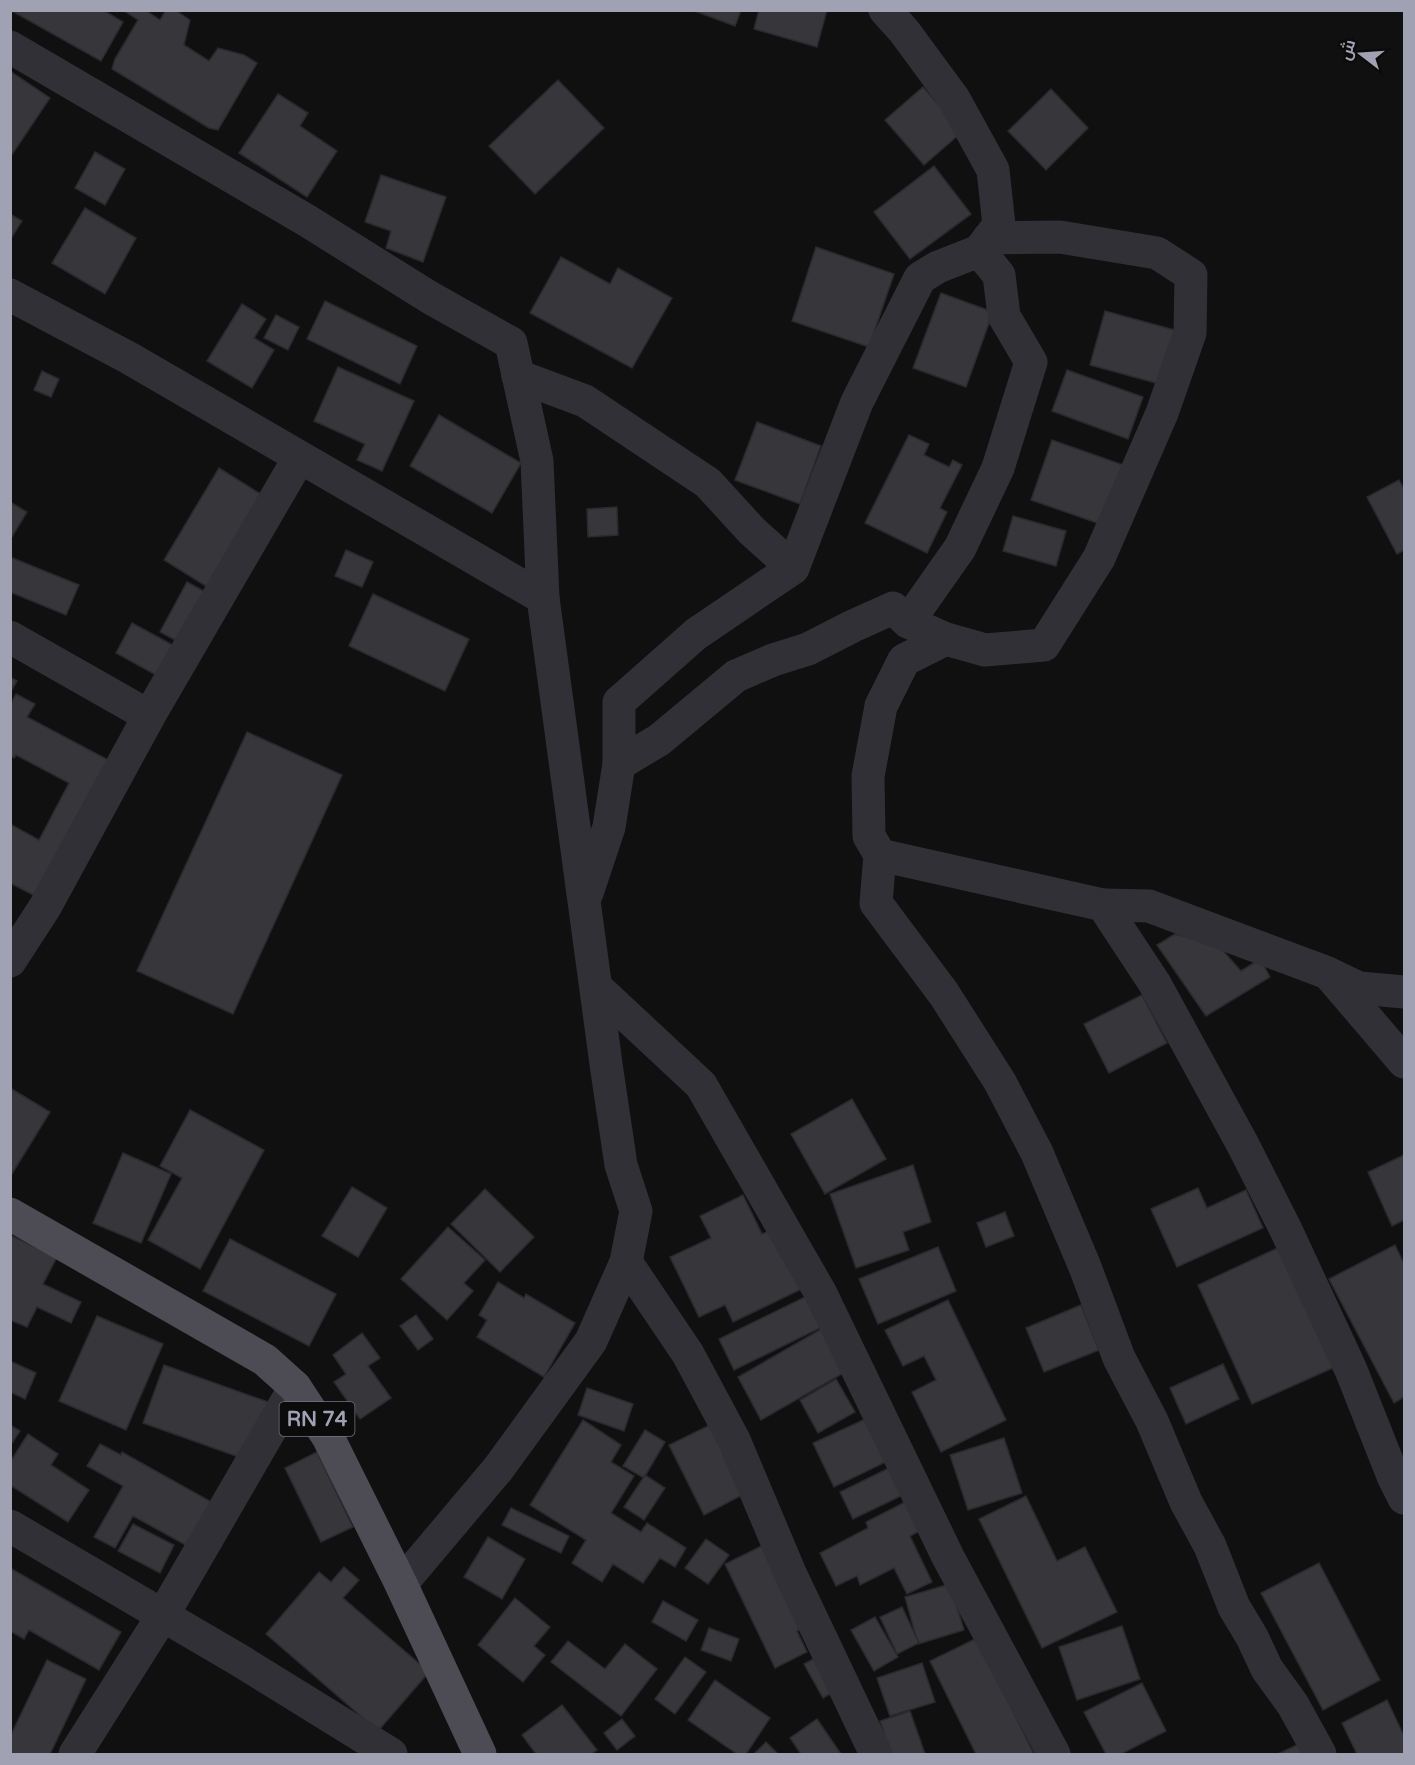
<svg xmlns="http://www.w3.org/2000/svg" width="1415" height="1765" viewBox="0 0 1415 1765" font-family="'Varela Round',Cairo,sans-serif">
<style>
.building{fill:#36363b;stroke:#2a292d;stroke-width:1.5}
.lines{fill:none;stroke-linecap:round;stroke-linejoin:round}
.minor{stroke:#313036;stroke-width:33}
.major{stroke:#4d4c55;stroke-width:33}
.labels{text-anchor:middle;stroke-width:5;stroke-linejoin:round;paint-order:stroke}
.shield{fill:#0b0b0c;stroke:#737481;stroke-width:1.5}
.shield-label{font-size:20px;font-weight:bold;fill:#a0a1b3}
</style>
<rect width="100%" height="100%" fill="#101011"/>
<g class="building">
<path d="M10,10H103L123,22L101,61Z"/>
<path d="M123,10H145L160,20L166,10H175L190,20L184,45L209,61L218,48L244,55L257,63L218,130L209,128L112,69L115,59L138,20Z"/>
<path d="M692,10H741L735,26Z"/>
<path d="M759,10H827L817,47L754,29Z"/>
<path d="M10,71L50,98L11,156H10Z"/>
<path d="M558,80L604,128L535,194L489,146Z"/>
<path d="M923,87L962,132L924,165L885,120Z"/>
<path d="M1051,89L1088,128L1046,170L1008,131Z"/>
<path d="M278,94L308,113L300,126L337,151L307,197L239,153Z"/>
<path d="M95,152L125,169L105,205L75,188Z"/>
<path d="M934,166L971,214L910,259L874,212Z"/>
<path d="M381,175L446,197L423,262L386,248L391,231L365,222Z"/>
<path d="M85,208L136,238L105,294L52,263Z"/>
<path d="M10,214L22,221L10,240Z"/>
<path d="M816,247L894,274L869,347L792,321Z"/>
<path d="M561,257L610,284L618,268L672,298L632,368L530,313Z"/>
<path d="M941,293L993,312L966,387L913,368Z"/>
<path d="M325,301L417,346L400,384L307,339Z"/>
<path d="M242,304L266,319L254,338L274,350L252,388L207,361Z"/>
<path d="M1105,311L1182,332L1167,386L1090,365Z"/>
<path d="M276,315L299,327L288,350L264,338Z"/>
<path d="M338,367L414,401L382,471L357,460L365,444L314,421Z"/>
<path d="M1067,370L1143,397L1128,439L1052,411Z"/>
<path d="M42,371L59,379L51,397L34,390Z"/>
<path d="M439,415L521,463L492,513L410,466Z"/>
<path d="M757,422L821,446L800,504L735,480Z"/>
<path d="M909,435L929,444L924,455L949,467L953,460L962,465L940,508L947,512L927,553L865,523Z"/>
<path d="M1052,440L1126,466L1106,526L1031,500Z"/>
<path d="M219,468L272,501L217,593L164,560Z"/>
<path d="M1399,480L1404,489V550L1397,554L1367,497Z"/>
<path d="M10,502L27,512L10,540Z"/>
<path d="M617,507L618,535L588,537L587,509Z"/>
<path d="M1013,516L1066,531L1056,566L1003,551Z"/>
<path d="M346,550L373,562L362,587L335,576Z"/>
<path d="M10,557L79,585L66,615L10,592Z"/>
<path d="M187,582L213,596L186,646L160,632Z"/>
<path d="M373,594L469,639L445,691L349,646Z"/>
<path d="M132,623L182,650L165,680L116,653Z"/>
<path d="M10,677L17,681L10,693Z"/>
<path d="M16,694L35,704L27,717L114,763L43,900L10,883V824L39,840L69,783L16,755L14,758L10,755V705Z"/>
<path d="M247,732L342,775L233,1014L137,971Z"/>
<path d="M1175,934L1217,944L1241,971L1260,959L1270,977L1206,1016L1157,945Z"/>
<path d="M1142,995L1167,1043L1109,1073L1084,1024Z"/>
<path d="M10,1088L50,1112L10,1177Z"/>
<path d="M852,1099L886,1159L825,1194L791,1134Z"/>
<path d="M190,1110L264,1150L200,1269L148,1240L182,1178L160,1166Z"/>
<path d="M123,1153L171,1174L141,1243L93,1223Z"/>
<path d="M1404,1155V1220L1392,1226L1368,1172Z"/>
<path d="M913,1165L931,1222L903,1232L909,1250L856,1268L830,1194Z"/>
<path d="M352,1187L387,1208L358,1257L322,1236Z"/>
<path d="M1198,1188L1207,1208L1246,1190L1263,1228L1177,1267L1151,1209Z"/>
<path d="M485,1189L534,1237L500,1272L451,1224Z"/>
<path d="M743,1195L762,1234L780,1226L808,1286L733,1322L725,1305L699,1317L670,1257L711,1238L700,1216Z"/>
<path d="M1005,1212L1014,1236L986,1247L977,1223Z"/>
<path d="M448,1227L485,1260L464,1283L473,1291L447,1320L401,1279Z"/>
<path d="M10,1235L57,1257L43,1284L81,1302L71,1323L37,1307L27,1327L10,1320Z"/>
<path d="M230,1239L336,1294L309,1346L203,1291Z"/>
<path d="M1395,1245L1404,1264V1397L1394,1403L1329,1279Z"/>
<path d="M1282,1246L1337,1366L1252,1404L1198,1285Z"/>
<path d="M938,1247L956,1291L878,1324L859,1279Z"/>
<path d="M498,1282L524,1298L526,1294L575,1323L544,1377L477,1337L487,1320L479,1315Z"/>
<path d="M807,1296L822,1327L734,1370L719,1339Z"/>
<path d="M948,1300L1006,1420L941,1452L912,1392L936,1380L924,1356L903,1366L885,1330Z"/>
<path d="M1081,1305L1099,1350L1044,1372L1026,1328Z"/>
<path d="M416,1315L433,1339L418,1350L400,1326Z"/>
<path d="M97,1316L163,1344L126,1430L59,1401Z"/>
<path d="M830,1324L854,1367L761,1420L738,1377Z"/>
<path d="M362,1333L380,1358L368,1366L391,1398L360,1419L334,1382L346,1374L333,1355Z"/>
<path d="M10,1361L36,1373L25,1399L10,1392Z"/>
<path d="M1223,1364L1239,1399L1186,1424L1170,1388Z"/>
<path d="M164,1365L271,1403L250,1461L143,1423Z"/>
<path d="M836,1379L855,1412L818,1433L800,1400Z"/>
<path d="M587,1388L633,1404L624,1431L578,1415Z"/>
<path d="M874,1415L894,1458L834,1487L813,1443Z"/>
<path d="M583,1420L621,1445L611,1462L634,1476L611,1513L641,1532L647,1523L686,1548L675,1567L660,1558L643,1583L613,1564L602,1582L572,1563L586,1540L530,1505Z"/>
<path d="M714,1423L748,1492L704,1515L669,1445Z"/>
<path d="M10,1425L20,1431L10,1446Z"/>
<path d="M645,1430L665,1442L644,1478L623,1466Z"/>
<path d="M28,1434L58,1454L51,1465L89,1490L68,1522L10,1485V1462Z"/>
<path d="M1004,1438L1022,1493L968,1510L950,1455Z"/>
<path d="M100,1444L121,1455L122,1452L215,1504L191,1548L133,1516L115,1548L94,1537L123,1486L87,1466Z"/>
<path d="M317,1452L353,1527L321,1542L285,1468Z"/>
<path d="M889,1468L903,1495L853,1519L840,1492Z"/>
<path d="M645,1475L665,1488L644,1520L624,1507Z"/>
<path d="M1026,1496L1057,1561L1085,1547L1117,1612L1042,1648L979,1519Z"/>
<path d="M905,1502L920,1531L910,1536L932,1582L907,1594L894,1568L860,1585L857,1576L836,1586L820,1553L868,1528L866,1522Z"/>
<path d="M511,1508L569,1536L561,1553L502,1525Z"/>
<path d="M133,1524L174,1545L160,1573L118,1551Z"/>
<path d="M488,1537L525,1559L502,1599L464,1577Z"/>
<path d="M706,1539L729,1555L708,1584L685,1568Z"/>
<path d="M768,1543L808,1626L797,1631L807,1652L775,1668L725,1564Z"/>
<path d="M1319,1563L1380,1680L1323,1710L1261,1593Z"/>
<path d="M344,1567L359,1580L343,1598L429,1672L378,1731L266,1634L319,1572L331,1582Z"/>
<path d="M10,1568L121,1632L99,1670L29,1630L24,1639L10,1631Z"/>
<path d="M950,1584L964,1630L918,1644L905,1597Z"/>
<path d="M515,1598L550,1627L534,1646L545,1655L523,1682L478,1645Z"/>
<path d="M663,1601L698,1620L686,1641L652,1622Z"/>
<path d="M902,1607L919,1643L897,1654L880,1617Z"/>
<path d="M875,1617L898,1657L874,1671L851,1630Z"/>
<path d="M1122,1626L1140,1679L1077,1700L1059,1647Z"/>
<path d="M709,1628L739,1639L731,1661L701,1650Z"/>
<path d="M977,1638L1034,1754H976L930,1661Z"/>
<path d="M568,1641L605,1669L625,1644L657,1669L621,1716L551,1662Z"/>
<path d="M822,1654L841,1688L823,1698L804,1664Z"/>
<path d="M685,1657L706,1672L675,1714L655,1699Z"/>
<path d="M47,1660L86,1679L50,1754H10V1737Z"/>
<path d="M922,1663L935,1702L890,1716L877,1678Z"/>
<path d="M715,1680L770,1718L746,1754H737L688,1720Z"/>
<path d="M1142,1683L1166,1731L1121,1754H1106L1084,1712Z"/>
<path d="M1387,1700L1404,1736V1754H1357L1342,1723Z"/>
<path d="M562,1705L597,1750L591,1754H536L522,1735Z"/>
<path d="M910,1711L925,1754H891L880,1721Z"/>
<path d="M622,1719L635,1736L617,1750L604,1733Z"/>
<path d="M817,1719L841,1754H801L790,1738Z"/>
<path d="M766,1742L778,1754H754Z"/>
<path d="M1301,1743L1307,1754H1278Z"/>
</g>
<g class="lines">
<g class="minor">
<path d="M10,47L306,220L429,297L511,343L537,461L543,598L607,1071L621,1165L636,1211L626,1262L591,1341L498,1469L401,1584"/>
<path d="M10,295L129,358L543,598"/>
<path d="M518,376L585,401L708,483L752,531L793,568L696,634L619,702V764L609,827L587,893"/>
<path d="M793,568L857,402L920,278L938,267L979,251L999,225L993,170L954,99L904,31L885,10"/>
<path d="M908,622L960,548L998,468L1031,362L1004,316L999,275L979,251"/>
<path d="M10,637L149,716"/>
<path d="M946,639L985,650L1044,645L1099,558L1162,413L1190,333L1191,275L1157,253L1060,237L989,238"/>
<path d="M619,764L659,740L736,676L773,660L808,649L853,626L893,608L908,622L946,639L904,660L881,706L868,776L869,836L880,855L876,903L944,994L1000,1082L1037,1153L1085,1267L1119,1358L1152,1421L1186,1502L1210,1546L1234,1607L1252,1637L1267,1669L1293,1705L1320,1754"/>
<path d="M880,855L1103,905L1155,984L1243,1145L1286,1230L1351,1370L1393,1476L1404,1498"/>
<path d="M1103,905L1149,906L1328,973L1404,1062"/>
<path d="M10,961L45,907L149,716L299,458"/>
<path d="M1332,975L1359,988L1404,992"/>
<path d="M596,987L701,1085L820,1292L948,1557L1054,1754"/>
<path d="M626,1262L688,1354L734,1440L790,1573L876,1754"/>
<path d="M10,1526L239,1660L391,1754"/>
<path d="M75,1754L163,1615L295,1387"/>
</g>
<path class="major" d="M10,1214L265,1360L295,1387L328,1437L401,1584L480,1754"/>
</g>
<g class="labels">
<rect class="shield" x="279.5" y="1402" width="75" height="34" rx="4.5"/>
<g class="shield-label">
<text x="317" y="1426">RN 74</text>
</g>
</g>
<rect width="1415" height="1765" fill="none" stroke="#a0a1b3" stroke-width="24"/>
<g transform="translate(1361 54) rotate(287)" stroke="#0b0b0c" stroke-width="4.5" paint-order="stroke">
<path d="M0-4.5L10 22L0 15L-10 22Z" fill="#a0a1b3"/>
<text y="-9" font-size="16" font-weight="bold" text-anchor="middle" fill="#a0a1b3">ش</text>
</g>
</svg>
